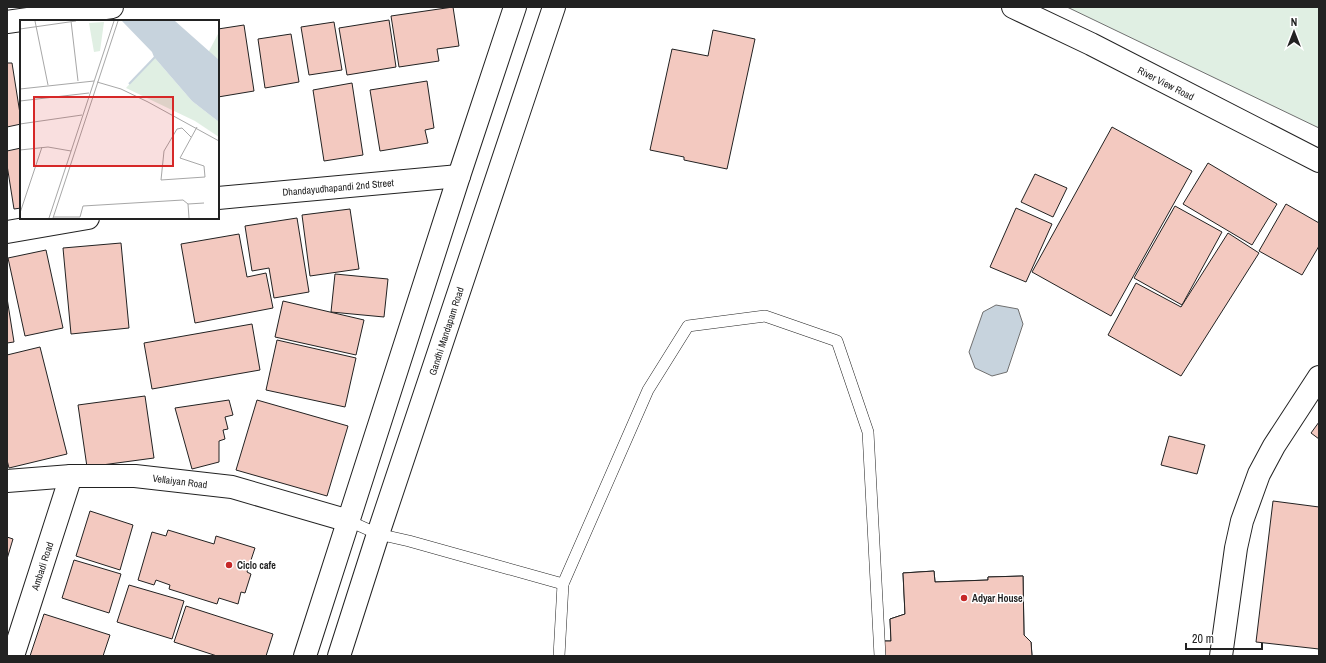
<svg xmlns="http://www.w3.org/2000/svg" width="1326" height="663" viewBox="0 0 1326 663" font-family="'Archivo Narrow',sans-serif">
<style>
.green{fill:#e0efe3;stroke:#6f6f6f}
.water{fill:#c7d3dd;stroke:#6f6f6f}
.building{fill:#f3c9c0;stroke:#222}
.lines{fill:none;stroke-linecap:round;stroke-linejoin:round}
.lane-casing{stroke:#222;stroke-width:12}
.street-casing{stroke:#222;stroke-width:24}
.secondary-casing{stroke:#222;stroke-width:24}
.lane{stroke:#fff;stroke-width:11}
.street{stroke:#fff;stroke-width:22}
.secondary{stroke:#fff;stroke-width:22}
.poi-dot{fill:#c62828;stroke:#fff;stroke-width:1.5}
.labels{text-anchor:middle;stroke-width:3;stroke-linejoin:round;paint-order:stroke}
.street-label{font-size:10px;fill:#222;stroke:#fff}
.poi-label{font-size:10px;font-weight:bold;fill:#222;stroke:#fff;text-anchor:start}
.inset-river{fill:none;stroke:#c7d3dd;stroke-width:2}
.inset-road{fill:none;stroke:#a7a7a7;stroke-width:1}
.view{fill:#d62828;fill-opacity:0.15;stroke:#d62828;stroke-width:2}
.inset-edge{fill:none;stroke:#222;stroke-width:2}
</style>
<rect width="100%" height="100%" fill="#fff"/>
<path class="green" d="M1067,7H1319V128Z"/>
<path class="water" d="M996,305L1018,309L1023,324L1007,372L992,376L975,368L969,352L983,312Z"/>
<g class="building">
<path d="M453,7L459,46L437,49L439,61L399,67L391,16Z"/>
<path d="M389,20L396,67L347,75L339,28Z"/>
<path d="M334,22L342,70L309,75L301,27Z"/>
<path d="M244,25L254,91L218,97V29Z"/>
<path d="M713,30L755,39L727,169L684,160V157L650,150L672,49L708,56Z"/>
<path d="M291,34L299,82L265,88L258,39Z"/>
<path d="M7,63H12L21,120V124L7,127Z"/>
<path d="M427,81L434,128L425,130L428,143L380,151L370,90Z"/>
<path d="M352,83L363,155L324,161L313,90Z"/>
<path d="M1112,127L1192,171L1111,316L1032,272Z"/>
<path d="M21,148V208L14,209L7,165V151Z"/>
<path d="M1208,163L1277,204L1252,245L1183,204Z"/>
<path d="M1035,174L1067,188L1053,217L1021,202Z"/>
<path d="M1286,204L1319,223V246L1302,275L1259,251Z"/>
<path d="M1175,206L1222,232L1182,305L1134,278Z"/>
<path d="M1016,208L1052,224L1026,282L990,267Z"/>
<path d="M350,209L359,269L310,276L302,215Z"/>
<path d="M297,218L309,292L274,298L269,268L252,271L245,226Z"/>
<path d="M1228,233L1259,253L1181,376L1108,335L1136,283L1181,307Z"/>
<path d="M239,234L247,277L266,273L273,308L195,323L181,244Z"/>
<path d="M121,243L129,328L71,334L63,248Z"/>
<path d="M46,250L63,328L25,336L8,258Z"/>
<path d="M335,274L388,279L384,317L331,312Z"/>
<path d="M7,298L14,342L7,343Z"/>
<path d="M283,301L364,320L356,355L275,337Z"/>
<path d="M252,324L260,370L152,389L144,343Z"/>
<path d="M277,340L356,358L345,407L266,390Z"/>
<path d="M40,347L67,454L9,468L7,460V355Z"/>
<path d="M145,396L154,458L87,467L78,405Z"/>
<path d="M229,400L233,415L225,417L228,429L223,430L225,439L219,441V462L192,469L175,408Z"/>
<path d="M257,400L348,426L327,496L236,470Z"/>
<path d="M1319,422V439L1311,433Z"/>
<path d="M1169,436L1205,445L1197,474L1161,465Z"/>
<path d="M1273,501L1319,507V649L1256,642Z"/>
<path d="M90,511L133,525L120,570L76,556Z"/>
<path d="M168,530L214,544L216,536L255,548L247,572L251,574L245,593L241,592L238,604L219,598L217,604L169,589L170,585L156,580L154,585L138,580L152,532L166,536Z"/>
<path d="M7,537L13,539L7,559Z"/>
<path d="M74,560L121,574L109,613L62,598Z"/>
<path d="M934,571L935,582L988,580V577L1023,576L1024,635L1031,642L1032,656H885L884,641H891L890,619L905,614L903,573Z"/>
<path d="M934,571L935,582L988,580V577L1023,576L1024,635L1031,642L1032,656H885L884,641H891L890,619L905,614L903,573Z"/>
<path d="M129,585L184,601L172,639L117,622Z"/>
<path d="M186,606L273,634L266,656H217L174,642Z"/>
<path d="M44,614L110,635L103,656H30Z"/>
</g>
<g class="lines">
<g class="lane-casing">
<g id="lane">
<path d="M349,521L378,534L409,541L563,584"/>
<path d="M559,656L563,584L648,390L688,326L765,316L837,341L868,432L880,656"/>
</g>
</g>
<g class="street-casing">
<g id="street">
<path d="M1013,7L1091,44L1319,161"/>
<path d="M7,22L112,7"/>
<path d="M218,198L459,176"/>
<path d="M7,232L88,218"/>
<path d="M7,481L71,476H135L232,487L349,521"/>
<path d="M13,656L71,476"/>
<path d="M1221,656L1236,548L1242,521L1259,474L1274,446L1319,377"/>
</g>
</g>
<g class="secondary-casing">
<g id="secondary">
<path d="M305,656L459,176L515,7"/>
<path d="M339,656L378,534L554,7"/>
</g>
</g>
<use href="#lane" class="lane"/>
<use href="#street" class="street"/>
<use href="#secondary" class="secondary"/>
</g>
<g class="poi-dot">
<circle cx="229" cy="565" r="4"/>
<circle cx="964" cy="598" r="4"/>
</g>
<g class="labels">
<g class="street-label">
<text transform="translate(1166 83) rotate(27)" y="4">River View Road</text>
<text transform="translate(338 187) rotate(-5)" y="4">Dhandayudhapandi 2nd Street</text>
<text transform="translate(446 331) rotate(-72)" y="4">Gandhi Mandapam Road</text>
<text transform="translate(180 481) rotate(7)" y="4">Vellaiyan Road</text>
<text transform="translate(42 566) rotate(-72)" y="4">Ambadi Road</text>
</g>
<g class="poi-label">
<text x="237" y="569">Ciclo cafe</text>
<text x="972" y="602">Adyar House</text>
</g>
</g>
<g transform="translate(20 20)">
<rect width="199" height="199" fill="#fff"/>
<path d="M84,2L80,31L74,32L69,3ZM199,12V43L188,33ZM134,37L172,81L199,102V117L175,101L106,68Z" fill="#e0efe3"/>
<path d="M102,1H155L199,40V102L172,81L134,37L132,32Z" fill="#c7d3dd"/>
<path class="inset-river" d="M109,64L135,37"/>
<path class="inset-road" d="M15,1L28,65M51,1L58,61M0,9L56,1M77,62L101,69L128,82L199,121M0,69L74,61M0,81L69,73M0,104L62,95M171,117L162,108L157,109L144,131L141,160L185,157L184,146L160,138L177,107M0,130L28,127L51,131M168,184L184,183M168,184L169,198M0,193L22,127M33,197H60L63,186L163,180L168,184M29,198L94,1M33,198L98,1"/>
<path class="view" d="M14,77H153V146H14Z"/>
<rect width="199" height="199" class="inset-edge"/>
</g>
<rect width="1326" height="663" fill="none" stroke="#222222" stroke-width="16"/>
<g transform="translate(1294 32)" stroke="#ffffff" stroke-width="3" paint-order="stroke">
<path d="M0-3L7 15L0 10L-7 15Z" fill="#222222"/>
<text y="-6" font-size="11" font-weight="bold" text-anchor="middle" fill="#222222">N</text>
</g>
<path d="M1186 643v6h76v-6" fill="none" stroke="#222222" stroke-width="2"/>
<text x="1192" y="643" font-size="12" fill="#222222" stroke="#ffffff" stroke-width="3" paint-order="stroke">20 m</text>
</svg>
